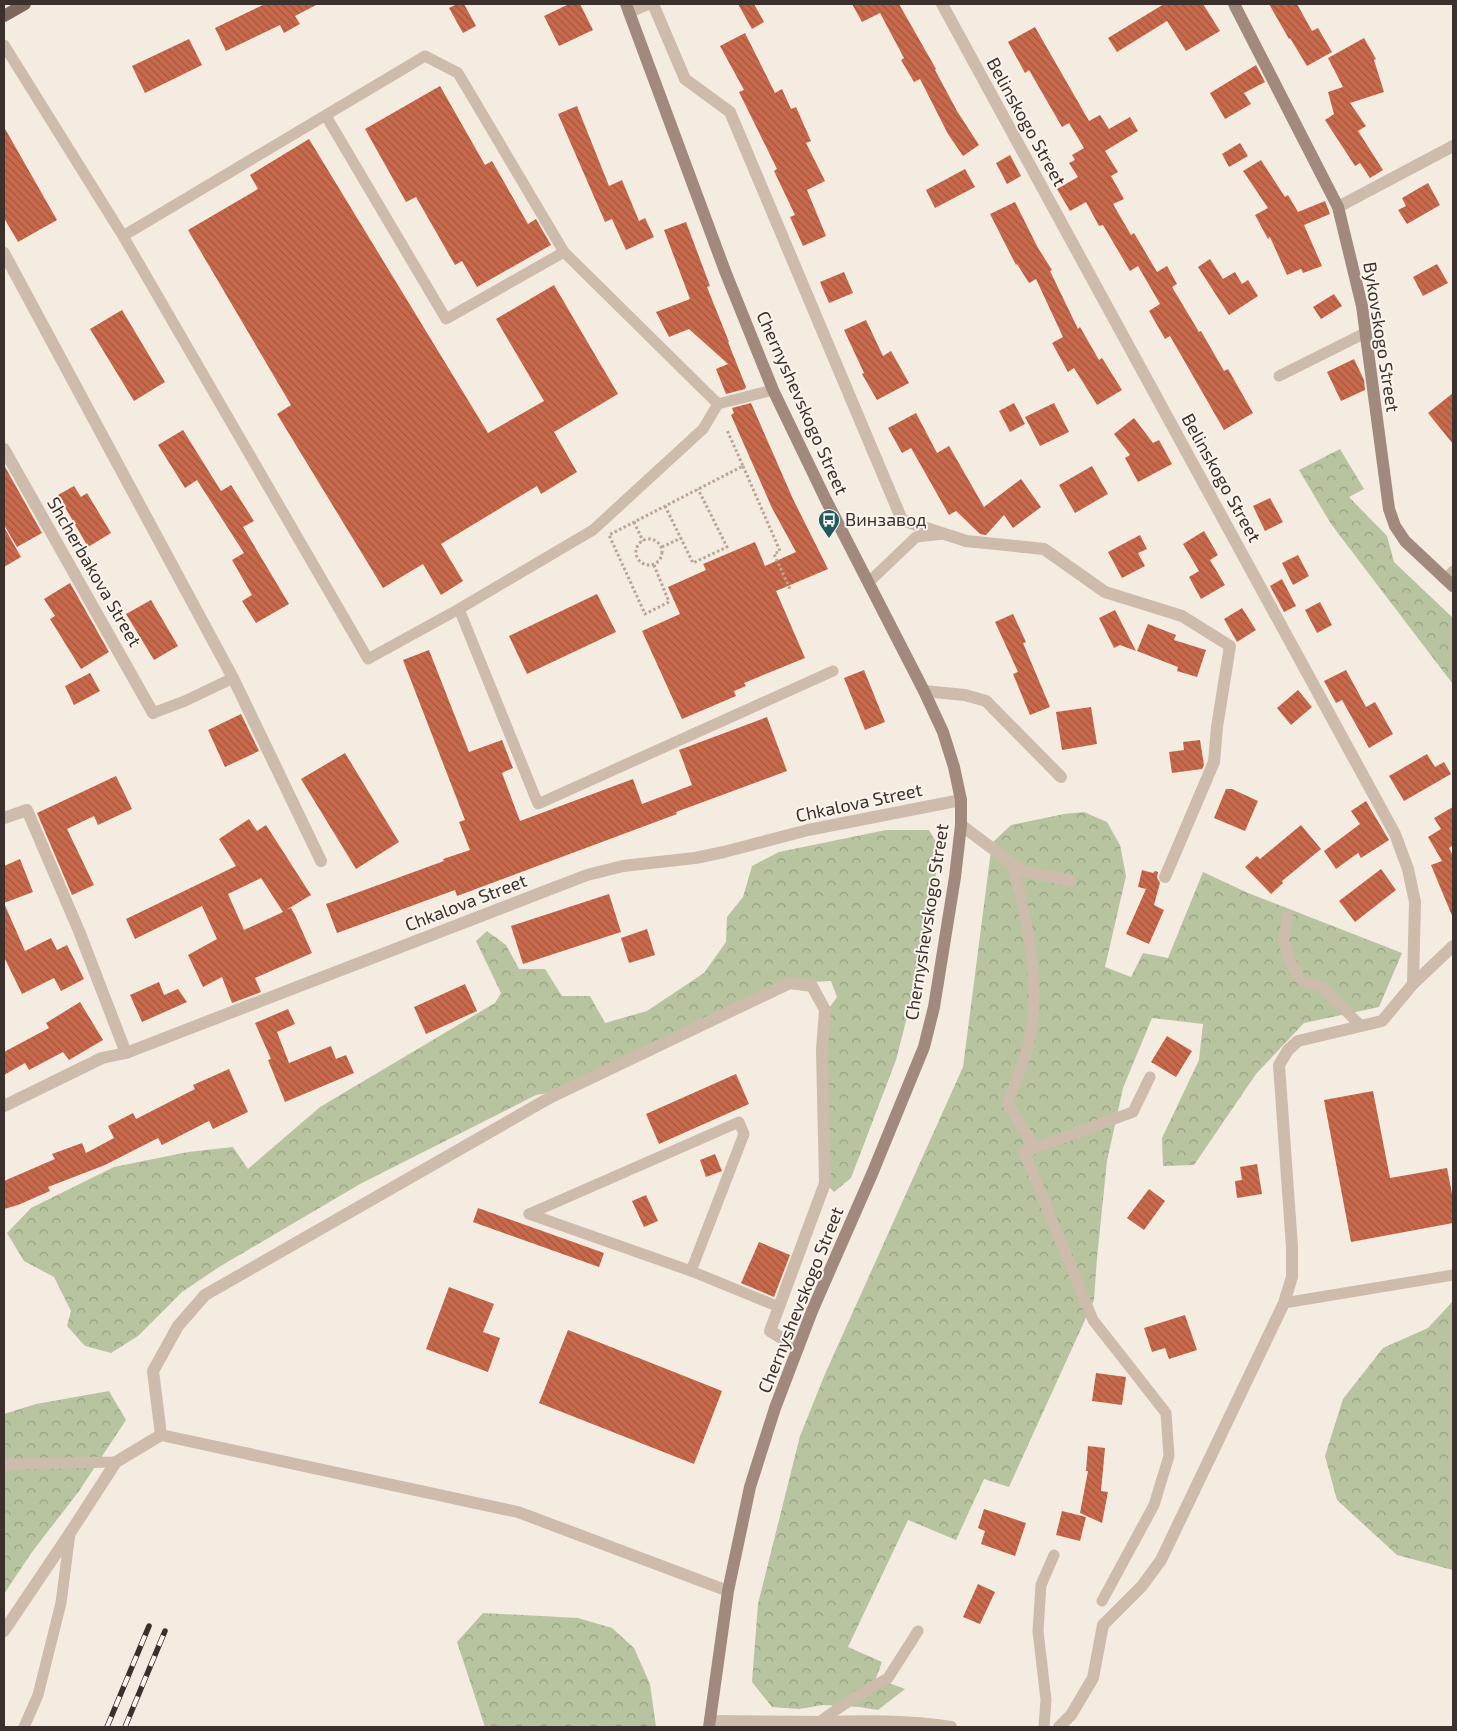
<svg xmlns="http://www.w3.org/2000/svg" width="1457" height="1731" viewBox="0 0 1457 1731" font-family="'Exo 2',sans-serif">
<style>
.forest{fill:url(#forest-crowns)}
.building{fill:url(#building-back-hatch);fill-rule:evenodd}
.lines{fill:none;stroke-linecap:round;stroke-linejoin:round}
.path{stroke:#b9a596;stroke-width:3;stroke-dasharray:2.5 2.5;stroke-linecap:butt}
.lane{stroke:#cdbbac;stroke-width:11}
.street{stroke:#cdbbac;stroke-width:12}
.secondary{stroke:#a18a7d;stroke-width:12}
.primary{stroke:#7d675c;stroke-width:12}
.rail-casing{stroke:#3b302b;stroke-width:5.5}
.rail{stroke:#fbf5ee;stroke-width:4;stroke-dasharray:11;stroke-linecap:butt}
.labels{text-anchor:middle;stroke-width:4;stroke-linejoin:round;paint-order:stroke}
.street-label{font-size:18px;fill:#3b302b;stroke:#fbf5ee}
.poi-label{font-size:18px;fill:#3b302b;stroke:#fbf5ee;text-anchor:start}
</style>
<defs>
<pattern id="forest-crowns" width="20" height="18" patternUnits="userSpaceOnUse" patternTransform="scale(1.25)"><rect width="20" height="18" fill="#b8c4a0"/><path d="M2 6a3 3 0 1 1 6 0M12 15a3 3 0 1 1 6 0" fill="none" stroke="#97a083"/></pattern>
<pattern id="building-back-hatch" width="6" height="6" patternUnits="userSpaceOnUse" patternTransform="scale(1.25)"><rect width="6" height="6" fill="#c8694b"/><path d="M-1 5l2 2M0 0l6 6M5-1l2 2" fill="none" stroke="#a4573f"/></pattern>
</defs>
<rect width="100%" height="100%" fill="#f4ebe1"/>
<g class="forest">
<path d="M1340,449L1364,489L1349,497L1387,536L1394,562L1453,618V712L1452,683L1331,524L1299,470Z"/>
<path d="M1084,812L1107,822L1120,845L1126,876L1105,967L1131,977L1143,953L1168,958L1203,872L1248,893L1402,953L1379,1007L1304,1023L1256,1074L1194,1165L1163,1166L1162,1138L1199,1060L1203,1024L1152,1018L1123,1088L1107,1161L1097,1258L1094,1300L1009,1487L984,1479L956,1540L908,1520L848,1647L882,1662L876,1678L905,1689L878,1710L859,1707L823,1705L799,1709L772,1707L752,1682L758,1604L800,1436L825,1374L963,1067L992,843L1011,825L1064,814Z"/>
<path d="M886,830H929L940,849L923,955L896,1060L851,1178L834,1192L825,1183V1014L837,997L831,981L790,983L565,1090L536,1095L360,1184L219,1267L182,1292L138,1336L111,1353L85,1346L67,1326L71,1311L54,1277L24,1261L7,1233L31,1208L114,1167L188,1152L233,1147L248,1169L320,1107L495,1003L501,993L476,941L487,931L506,945L519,969H545L562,996H590L605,1023L647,1011L704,973L726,942L727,917L743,897L752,866L779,852Z"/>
<path d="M1453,1301V1570L1397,1555L1337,1500L1325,1456L1343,1399L1383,1348L1428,1328Z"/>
<path d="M109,1391L126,1420L79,1491L32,1552L4,1594V1414L36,1404Z"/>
<path d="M483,1613L578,1618L612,1628L634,1648L650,1684L656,1727H485L457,1642Z"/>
</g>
<g class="building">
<path d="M265,4H318L295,16L300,24L284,33L280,25L226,51L215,28Z"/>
<path d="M457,4H464L476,26L463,33L449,8Z"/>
<path d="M569,4H580L593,30L559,46L544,16Z"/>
<path d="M738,4H754L764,22L752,29Z"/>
<path d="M852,4H899L936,69L935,70L957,111L979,145L963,156L948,134L920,79L914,82L901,60L904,58L880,13L862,22Z"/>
<path d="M1164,4H1203L1220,31L1186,51L1167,21L1117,52L1108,38Z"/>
<path d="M1269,4H1297L1312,31L1318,28L1332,52L1307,66L1290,38L1289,39Z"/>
<path d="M1035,27L1089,121L1100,115L1109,129L1130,117L1138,131L1105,151L1118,172L1111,176L1124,199L1113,204L1131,235L1134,233L1157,272L1167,266L1177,284L1172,287L1199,332L1201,331L1224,371L1228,369L1253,413L1224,430L1170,336L1165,339L1149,311L1160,304L1138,266L1130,271L1103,225L1099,226L1086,202L1070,211L1057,189L1078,177L1069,163L1075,160L1072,155L1084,148L1069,123L1062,127L1029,70L1025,73L1008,42Z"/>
<path d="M745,33L775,93L782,89L791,109L796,107L811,141L806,143L825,181L807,190L826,236L803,246L790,217L795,215L774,171L777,169L739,92L744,90L720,46Z"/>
<path d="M1364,38L1376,59L1374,60L1384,92L1350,103L1366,126L1358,131L1383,170L1370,178L1360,163L1355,166L1325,120L1334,114L1328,92L1343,87L1328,58Z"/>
<path d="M189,39L202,65L145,93L132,66Z"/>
<path d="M1256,65L1265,82L1244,93L1251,104L1225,119L1210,93Z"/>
<path d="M440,86L485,165L492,161L528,224L536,219L551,245L477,287L462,261L455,265L416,197L406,202L365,129Z"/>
<path d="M577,106L609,186L622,180L639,221L645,218L654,237L626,250L612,219L605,222L558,114Z"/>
<path d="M4,127L57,220L18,242L4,218Z"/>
<path d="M309,139L488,433L544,401L496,319L554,285L618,394L554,432L577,472L541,494L537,486L441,544L463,581L441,595L423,564L383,588L277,414L291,405L188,230L258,189L250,175Z"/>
<path d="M1240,143L1248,156L1229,167L1222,154Z"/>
<path d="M1010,155L1021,176L1007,184L996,163Z"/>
<path d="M1261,160L1285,197L1288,195L1298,212L1325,201L1330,214L1304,225L1322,266L1303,273L1301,269L1287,275L1270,237L1268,239L1255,215L1268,208L1243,171Z"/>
<path d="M965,169L975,187L935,208L926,190Z"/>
<path d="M1428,183L1440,205L1407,224L1398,210L1406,206L1402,198Z"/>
<path d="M1015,202L1038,248L1052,270L1050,271L1078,329L1080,327L1099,360L1102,358L1122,390L1097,405L1074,368L1068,372L1052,343L1063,337L1036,279L1029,283L1017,264L1016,265L990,214Z"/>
<path d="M686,222L710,286L707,287L729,342H728L746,387L745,389L726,394L716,369L728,364L689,329L669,337L656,312L690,299L664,230Z"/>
<path d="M1210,259L1223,279L1235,272L1242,284L1248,280L1258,296L1229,315L1198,267Z"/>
<path d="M1437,264L1448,283L1423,296L1413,277Z"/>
<path d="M844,272L853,293L829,303L820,282Z"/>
<path d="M1334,294L1342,306L1321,319L1313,307Z"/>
<path d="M122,310L165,382L134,401L90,329Z"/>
<path d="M866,320L883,356L891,351L909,383L877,400L862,374L864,373L844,330Z"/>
<path d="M1354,359L1364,380L1365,390L1341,401L1327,372Z"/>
<path d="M1453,393V444L1428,413Z"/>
<path d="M751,403L793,499L828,569L776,591L805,658L744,683L746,686L734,691L736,696L682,719L642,631L680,614L668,587L706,570L703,564L755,542L765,566L796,552L772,508L731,415L734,413L732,408Z"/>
<path d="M1014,403L1025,424L1010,432L999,411Z"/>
<path d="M1054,403L1069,432L1040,446L1025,417Z"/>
<path d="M916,413L937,453L949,446L984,507L1021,479L1041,507L1013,528L1004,515L986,535L980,534L956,511L949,515L911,448L902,453L888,428Z"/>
<path d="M1134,418L1153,443L1159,440L1172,464L1138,482L1125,458L1130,455L1114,434Z"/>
<path d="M183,430L221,491L231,485L254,521L243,527L289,604L256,623L242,601L252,595L232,560L244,553L197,480L185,488L158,445Z"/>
<path d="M4,465L42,533L17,547L4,525Z"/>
<path d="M1092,466L1108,494L1075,513L1059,485Z"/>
<path d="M74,486L81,497L87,493L111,533L88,547L58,495Z"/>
<path d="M1270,498L1283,522L1265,531L1253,506Z"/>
<path d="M4,527L21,557L4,567Z"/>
<path d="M1204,531L1218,555L1210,560L1225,585L1201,599L1189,577L1199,571L1183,544Z"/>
<path d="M1140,535L1147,549L1138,553L1145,566L1122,578L1108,552Z"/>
<path d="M1298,555L1309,576L1293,585L1282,563Z"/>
<path d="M1282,579L1296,606L1284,612L1270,586Z"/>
<path d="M70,583L109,652L81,669L50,619L55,616L44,599Z"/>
<path d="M597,594L616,632L527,674L509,636Z"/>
<path d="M151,600L178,646L154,660L126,614Z"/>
<path d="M1320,602L1332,625L1317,633L1305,610Z"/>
<path d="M1242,608L1256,630L1237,642L1224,619Z"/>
<path d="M1115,610L1136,651L1120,645L1114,648L1099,618Z"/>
<path d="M1013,614L1026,642L1023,643L1050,707L1030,715L1013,674L1018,672L995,622Z"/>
<path d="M1148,624L1176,635L1174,640L1206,650L1197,677L1177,671L1178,667L1137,651Z"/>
<path d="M429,650L469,752L502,740L513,768L502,773L520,821L633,779L642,804L692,785L679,750L767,717L787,771L676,812L677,814L457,896L455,890L337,933L326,904L444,861L443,859L470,850L459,822L465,820L403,660Z"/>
<path d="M864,670L885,722L865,730L844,678Z"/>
<path d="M1346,670L1366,707L1375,702L1393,734L1369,748L1342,700L1336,703L1324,681Z"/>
<path d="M90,673L100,691L74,705L65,686Z"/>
<path d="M1298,690L1312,707L1291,725L1277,708Z"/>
<path d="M1091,707L1097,744L1062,750L1056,712Z"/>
<path d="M241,714L259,751L225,767L208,730Z"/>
<path d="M1200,740L1204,765L1202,769L1172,773L1169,752L1184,750L1183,742Z"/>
<path d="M345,753L399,842L356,869L301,779Z"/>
<path d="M1427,754L1435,767L1444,762L1451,774L1404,801L1389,776Z"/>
<path d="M116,776L132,809L98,825L94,816L67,829L94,885L72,895L37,813Z"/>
<path d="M1226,789H1232L1258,801L1245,831L1214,818Z"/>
<path d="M1366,801L1389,840L1361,858L1358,853L1336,869L1324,851L1360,824L1351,811Z"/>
<path d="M1453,807V849L1452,846L1449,848L1453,856V918L1431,865L1442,861L1428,837L1441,829L1434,818Z"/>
<path d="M249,819L257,831L266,825L311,895L286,910L291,908L295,915L312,953L255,978L261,992L232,1003L222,977L203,987L188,955L217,939L202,906L135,939L126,919L236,866L219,839ZM261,878L283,912L244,930L228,894Z"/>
<path d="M1301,825L1321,849L1282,881L1283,883L1271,894L1245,867L1257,856L1260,859Z"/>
<path d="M20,859L33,892L4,903L25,951L51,938L57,950L67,945L84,979L61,991L54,978L22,994L4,957V866Z"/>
<path d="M1381,869L1396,890L1355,922L1339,901Z"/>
<path d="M1142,870L1153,873L1155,871L1158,872L1157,878L1160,883L1154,905L1164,910L1149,944L1126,934L1146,889L1138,887Z"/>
<path d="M609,894L621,932L523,964L511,926Z"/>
<path d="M647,929L655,955L629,963L621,938Z"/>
<path d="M159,982L164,995L178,989L187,1002L142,1022L130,995Z"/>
<path d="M465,984L477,1011L426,1034L414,1007Z"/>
<path d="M80,1002L103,1040L69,1060L63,1052L29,1070L25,1063L4,1075V1052L49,1028L46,1023Z"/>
<path d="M288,1009L295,1024L277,1032L289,1063L331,1046L336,1059L346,1055L354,1073L285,1102L268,1060L271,1059L255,1023Z"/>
<path d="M1167,1036L1192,1051L1176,1077L1151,1062Z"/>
<path d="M229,1069L248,1112L213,1129L209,1121L162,1145L158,1138L105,1165L48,1187L50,1191L18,1205L4,1209V1181L55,1159L52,1154L82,1143L86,1153L114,1138L108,1126L133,1113L136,1119L195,1089L193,1085Z"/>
<path d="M736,1074L749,1104L659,1144L646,1114Z"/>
<path d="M1373,1091L1390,1178L1447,1168L1453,1199V1223L1351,1242L1324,1100Z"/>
<path d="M715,1154L722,1171L706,1177L700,1160Z"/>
<path d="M1257,1164L1262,1194L1237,1198L1235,1181L1242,1180L1240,1167Z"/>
<path d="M1149,1189L1165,1201L1144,1230L1127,1218Z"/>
<path d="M646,1195L658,1221L644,1227L632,1201Z"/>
<path d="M478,1208L604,1253L599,1267L473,1222Z"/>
<path d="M759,1242L790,1255L774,1297L741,1283Z"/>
<path d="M449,1287L494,1304L483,1332L500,1338L488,1372L426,1349Z"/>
<path d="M1185,1315L1197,1350L1169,1359L1165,1348L1152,1352L1144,1328Z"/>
<path d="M568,1330L722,1391L694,1464L539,1403Z"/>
<path d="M1096,1373L1126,1377L1122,1405L1092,1401Z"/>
<path d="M1088,1446L1105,1448L1101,1491L1108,1492L1102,1523L1080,1513L1088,1471H1086Z"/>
<path d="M984,1509L1026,1523L1015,1556L981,1544L985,1531L978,1528Z"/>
<path d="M1062,1511L1086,1517L1080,1541L1056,1535Z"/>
<path d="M978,1584L995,1592L980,1624L963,1617Z"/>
</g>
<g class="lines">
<g class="path">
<path d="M743,466L780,551L774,554L790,589"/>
<path d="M665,506L693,563L727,547L698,489"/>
<path d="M634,522L643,541"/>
<circle cx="649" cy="552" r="13"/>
<path d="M662,547L681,538"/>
<path d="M654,565L669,602L645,614L609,535L743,466L727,430"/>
</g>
<g class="lane">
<path d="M4,45L123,236L368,659L459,609L593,530L703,429L718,404L564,252L458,73L425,56L123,236"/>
<path d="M326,116L446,319L564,252"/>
<path d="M1279,376L1365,333"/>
<path d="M718,404L773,390"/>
<path d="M1446,579L1453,571"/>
<path d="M869,582L916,537L944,534"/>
<path d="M459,609L538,804L833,671"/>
<path d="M153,713L185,701L233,678"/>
<path d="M1013,865C1027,922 1043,987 1028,1046C1023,1066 1014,1085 1008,1104L1035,1148"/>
<path d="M1288,916L1283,940L1290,961L1301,980L1323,988L1361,1026"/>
<path d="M529,1214L739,1122L744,1134L691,1271"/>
<path d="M529,1214L691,1271L779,1307"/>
<path d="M1284,1303L1453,1275"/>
<path d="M4,1467L8,1464L116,1462"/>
<path d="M1102,1601L1154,1505L1169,1456L1166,1413L1093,1320L1024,1152L1133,1112L1150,1077"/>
<path d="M819,1722L849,1701L888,1678L918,1631"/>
<path d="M24,1727L38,1695L61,1603L70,1533"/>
<path d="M1044,1727L1046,1700L1038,1631L1041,1585L1054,1555"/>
</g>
<g class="street">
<path d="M653,4L685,79L730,112L902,520L966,541L1044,549L1105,592L1182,616L1230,646L1217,727L1214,762L1165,877"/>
<path d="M942,4L1395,834L1408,869L1415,902L1413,984"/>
<path d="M629,12L648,4"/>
<path d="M1338,207L1453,146"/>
<path d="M4,253L233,678L321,861"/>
<path d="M4,449L153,713"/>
<path d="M924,691L965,695L986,701L1061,777"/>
<path d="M4,818L27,810L79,931L126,1053"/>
<path d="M961,825L1021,870L1071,881"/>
<path d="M4,1106L102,1058L126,1053L587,875L623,866L695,858L724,852L808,830L961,800"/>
<path d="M161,1435L153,1371L178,1326L205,1295L551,1097L790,983L812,986L825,1010L822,1050L825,1183L770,1331L798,1348"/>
<path d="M4,1631L70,1533L116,1462L161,1435L518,1512L728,1591"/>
<path d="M710,1721C747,1721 784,1722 821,1722C865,1721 908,1720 951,1727"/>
<path d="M1059,1727L1071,1715L1093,1678L1103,1625L1142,1586L1161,1560L1284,1303L1292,1277V1247L1279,1065L1288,1050L1298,1041L1382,1021L1413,984L1453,946"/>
</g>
<g class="secondary">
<path d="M626,4L725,271L773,390L826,500L924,691L943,732L954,767L961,800V825L955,877L934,1007L924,1047L872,1174L812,1311L775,1408L750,1487L728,1591L709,1727"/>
<path d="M1234,4L1338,207L1362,306L1389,509L1395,526L1405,541L1453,586"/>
</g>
<path class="primary" d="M4,16L25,4"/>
<g class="rail-casing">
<g id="rail">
<path d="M107,1727L149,1626"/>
<path d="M125,1727L165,1631"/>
</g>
</g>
<use href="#rail" class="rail"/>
</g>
<defs>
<g id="bus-pin" transform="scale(1.125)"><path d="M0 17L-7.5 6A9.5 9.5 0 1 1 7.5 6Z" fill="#1f5a5e" stroke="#fbf5ee"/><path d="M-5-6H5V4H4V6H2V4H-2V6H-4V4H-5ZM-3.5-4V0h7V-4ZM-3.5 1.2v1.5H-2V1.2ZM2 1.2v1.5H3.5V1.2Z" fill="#fff"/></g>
</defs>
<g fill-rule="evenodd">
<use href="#bus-pin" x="829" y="520"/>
</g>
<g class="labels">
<g class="street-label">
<text transform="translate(1026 122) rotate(61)" y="6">Belinskogo Street</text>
<text transform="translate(1381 337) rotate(81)" y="6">Bykovskogo Street</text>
<text transform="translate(802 403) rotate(66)" y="6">Chernyshevskogo Street</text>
<text transform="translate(1221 478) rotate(61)" y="6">Belinskogo Street</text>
<text transform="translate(94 572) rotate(60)" y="6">Shcherbakova Street</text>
<text transform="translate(859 803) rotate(-12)" y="6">Chkalova Street</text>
<text transform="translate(466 903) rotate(-21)" y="6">Chkalova Street</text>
<text transform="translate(927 922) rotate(-81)" y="6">Chernyshevskogo Street</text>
<text transform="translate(801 1300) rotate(-68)" y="6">Chernyshevskogo Street</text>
</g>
<g class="poi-label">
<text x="845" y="526">Винзавод</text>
</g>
</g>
<rect width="1457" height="1731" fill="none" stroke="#3b302b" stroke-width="10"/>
</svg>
